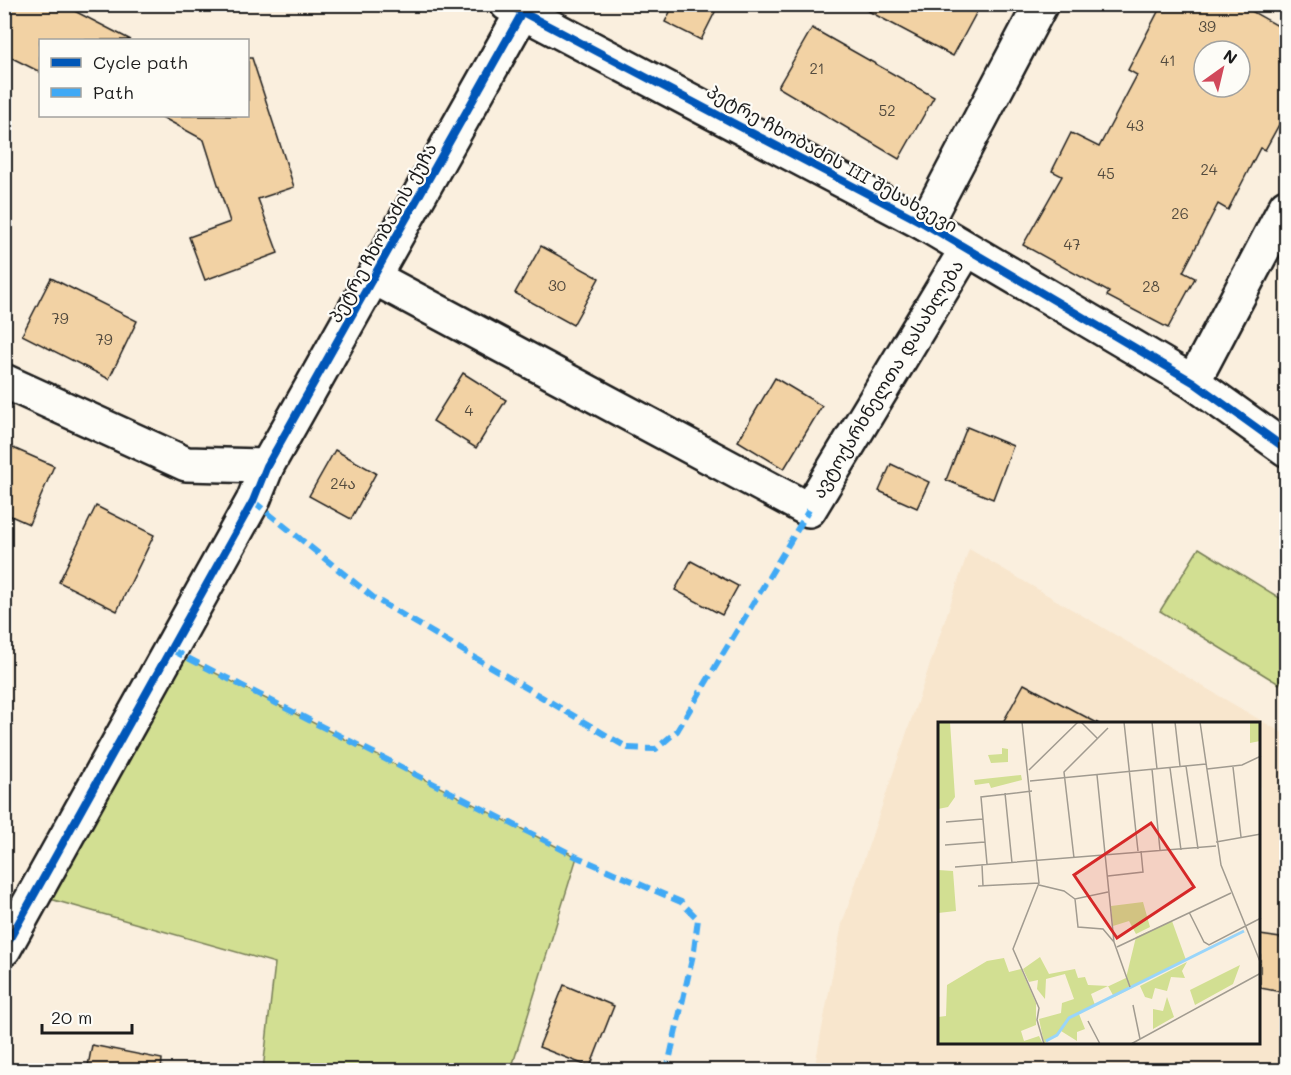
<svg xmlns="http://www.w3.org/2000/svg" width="1291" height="1075" viewBox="0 0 1291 1075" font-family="Mali,'Noto Sans Georgian',sans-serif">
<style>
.built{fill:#f8e6cd;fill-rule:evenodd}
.green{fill:#d2df92;stroke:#777e57;stroke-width:1.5}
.building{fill:#f2d2a4;stroke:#1c1c1c;stroke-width:1.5;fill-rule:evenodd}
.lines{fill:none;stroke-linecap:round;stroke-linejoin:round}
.minor-casing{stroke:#1c1c1c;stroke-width:38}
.minor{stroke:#fdfcf7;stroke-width:33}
.quiet{stroke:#3fa9f5;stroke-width:6;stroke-dasharray:12 6;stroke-linecap:butt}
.cycleway-casing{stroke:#fdfcf7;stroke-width:11}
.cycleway{stroke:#0057b8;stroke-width:8}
.labels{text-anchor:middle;stroke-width:4.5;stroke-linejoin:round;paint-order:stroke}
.number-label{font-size:15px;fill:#524a3e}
.street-label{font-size:18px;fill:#1c1c1c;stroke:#fdfcf7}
.inset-river{fill:none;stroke:#99d5fa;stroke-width:3}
.inset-road{fill:none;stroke:#a19b90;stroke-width:1.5}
.view{fill:#d62828;fill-opacity:0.15;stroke:#d62828;stroke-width:3}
.inset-edge{fill:none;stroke:#1c1c1c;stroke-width:3}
</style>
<rect width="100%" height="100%" fill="#faefde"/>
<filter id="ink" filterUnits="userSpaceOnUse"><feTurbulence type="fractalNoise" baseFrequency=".0167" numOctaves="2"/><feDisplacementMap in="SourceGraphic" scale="12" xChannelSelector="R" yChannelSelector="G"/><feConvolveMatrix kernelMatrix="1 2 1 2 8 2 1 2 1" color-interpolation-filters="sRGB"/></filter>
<g filter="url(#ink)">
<path class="built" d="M969,549L1286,735V1070H814L842,924ZM940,724H1260V1044H940Z"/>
<g class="green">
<path d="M1199,548L1286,602V671L1279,684L1160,611Z"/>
<path d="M182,656L577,857L511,1070H263L275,963L50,899Z"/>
</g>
<g class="building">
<path d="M14,4H61L131,40H40V72L4,54V24Z"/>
<path d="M674,4H719L701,40L665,22Z"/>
<path d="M855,4H981L953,56Z"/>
<path d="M1162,4H1239L1287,31V110L1265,150L1260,148L1228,210L1218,204L1183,272L1195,278L1168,328L1107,296L1109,292L1023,245L1062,176L1052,171L1071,133L1099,147L1137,75L1128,70ZM1204,51H1240V87H1204Z"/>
<path d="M812,28L934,97L899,159L778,87Z"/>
<path d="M248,58H252L294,187L258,199L278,253L205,280L189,237L230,222L204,140L160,116H248Z"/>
<path d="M541,246L599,278L573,325L515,293Z"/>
<path d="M51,278L137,321L109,379L22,335Z"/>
<path d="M463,373L506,400L476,448L433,421Z"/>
<path d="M775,378L822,406L784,469L738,441Z"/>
<path d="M967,427L1013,446L993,499L946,480Z"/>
<path d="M4,444L54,466L29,524L4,513Z"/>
<path d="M335,450L376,473L351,519L309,496Z"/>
<path d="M891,464L929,482L917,508L879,491Z"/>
<path d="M96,506L154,535L117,611L59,582Z"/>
<path d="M691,561L738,586L722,615L675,590Z"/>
<path d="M1024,684L1099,724H1002Z"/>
<path d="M1260,935L1287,939V993L1260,988Z"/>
<path d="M564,985L614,1006L590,1067L539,1047Z"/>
<path d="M92,1045L162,1059L161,1071H87Z"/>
</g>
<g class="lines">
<g class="minor-casing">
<g id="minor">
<path d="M507,4L925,224L1193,382L1286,449"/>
<path d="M925,224L1041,4"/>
<path id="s1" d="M375,278L809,510L966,250"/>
<path d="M4,381L186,464L267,466"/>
<path d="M1193,382L1286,206"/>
<path d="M4,949L253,501L267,466L527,4"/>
</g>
</g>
<use href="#minor" class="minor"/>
<g class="quiet">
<path d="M253,501L374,598L628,748L656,749L677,731L809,510"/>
<path d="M172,650L577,857L681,902L698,919L694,950L667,1070"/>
</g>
<g class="cycleway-casing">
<g id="cycleway">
<path d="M507,4L925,224L1193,382L1286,449"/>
<path d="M4,949L253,501L267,466L527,4"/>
</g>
</g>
<use href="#cycleway" class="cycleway"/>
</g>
</g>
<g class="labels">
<g class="number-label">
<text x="1207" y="32">39</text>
<text x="1168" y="66">41</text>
<text x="817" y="74">21</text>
<text x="887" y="116">52</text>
<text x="1135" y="131">43</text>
<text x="1209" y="175">24</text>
<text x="1106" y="179">45</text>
<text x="1180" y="219">26</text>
<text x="1072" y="250">47</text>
<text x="557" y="291">30</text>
<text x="1151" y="292">28</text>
<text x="60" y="324">79</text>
<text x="104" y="345">79</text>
<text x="469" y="416">4</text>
<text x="343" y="489">24ა</text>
</g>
<g class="street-label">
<text transform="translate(832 159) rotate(29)" y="6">პეტრე ჩხობაძის III შესახვევი</text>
<text transform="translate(383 233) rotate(-61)" y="6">პეტრე ჩხობაძის ქუჩა</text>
<text dy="6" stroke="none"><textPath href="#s1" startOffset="645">ავტოქარხნელთა დასახლება</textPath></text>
</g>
</g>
<g transform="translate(938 722)">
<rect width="322" height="322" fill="#faefde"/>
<path d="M0,0H12L17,75L10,85L0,87ZM312,0H322V19L312,21ZM64,26L70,27V40L53,41L50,33L64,32ZM83,53L84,58L53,66L51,61L37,63L36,58ZM0,137V148L15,149L18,189L0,191ZM205,180L212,205L198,212L191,199L175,204L173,184ZM234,199L248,238L176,275L170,264L153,272L157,283L141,292L147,307L139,310V319L123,309L106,321L101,297L123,291L124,281L136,277L127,252L108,257L107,277L99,267L100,258L91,260L85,247L102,235L111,252L137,247L140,256L147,255L150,263L171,264L188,256L198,215ZM66,236L71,250L83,247L98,281V303L83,309L86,319L101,314L105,322H0V295L8,294L9,263L49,239ZM249,240L244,249L247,256L233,255L229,269L217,266L214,277L207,275L202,264ZM302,243L295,262L257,283L252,268ZM229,275L236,295L215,307V287L225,289Z" fill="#d2df92"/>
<path class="inset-river" d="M108,319L119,313L131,296L306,209"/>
<path class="inset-road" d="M84,0L101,161L75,227L101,286L99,298L106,322M143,0L159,16M186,0L200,129M214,0L219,47M237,0L242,44M262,0L283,143L323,242M248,44L260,127M295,45L303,115M232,46L243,128M214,47L222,128M269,47L304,43L323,34M91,48L140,0M159,53L176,220L192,265M92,59L268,42M67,71L74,141M8,100L45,97M278,120L323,112M7,123L47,120M136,136L126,50L170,6M49,142L43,75L94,69M44,143L45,164M17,145L278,124M170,154L205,150L203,129M101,163L126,169L137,177L170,170M40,164L101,161M137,177L140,205L165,207L176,220M251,190L266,220L271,223L323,196M179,225L293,171M195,283L202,317M150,299L162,322M193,322L323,251"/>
<path class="view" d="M213,101L256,165L179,216L136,153Z"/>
<rect width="322" height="322" class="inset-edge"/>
</g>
<rect width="1291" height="1075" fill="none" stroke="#fdfcf7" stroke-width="24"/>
<rect x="12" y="12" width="1267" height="1051" fill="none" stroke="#1c1c1c" stroke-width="2" filter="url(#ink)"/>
<rect x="39" y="39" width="210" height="78" fill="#fdfcf7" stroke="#a3a29f" stroke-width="1.5"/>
<rect x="51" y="58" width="30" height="9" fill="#0057b8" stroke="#a3a29f" stroke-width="1.5"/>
<text x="93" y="69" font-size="18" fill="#1c1c1c">Cycle path</text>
<rect x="51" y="88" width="30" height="9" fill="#3fa9f5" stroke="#a3a29f" stroke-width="1.5"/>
<text x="93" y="99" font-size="18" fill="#1c1c1c">Path</text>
<g transform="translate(1222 69) rotate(34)"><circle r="28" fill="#fdfcf7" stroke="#a3a29f" stroke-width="1.5"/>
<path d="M0-4.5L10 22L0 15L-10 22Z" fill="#d1495b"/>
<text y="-9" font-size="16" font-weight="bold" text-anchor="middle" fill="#1c1c1c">N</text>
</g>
<path d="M42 1024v9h90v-9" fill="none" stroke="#1c1c1c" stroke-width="3"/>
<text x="51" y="1024" font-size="18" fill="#1c1c1c" stroke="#fdfcf7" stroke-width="4.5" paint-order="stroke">20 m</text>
</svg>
